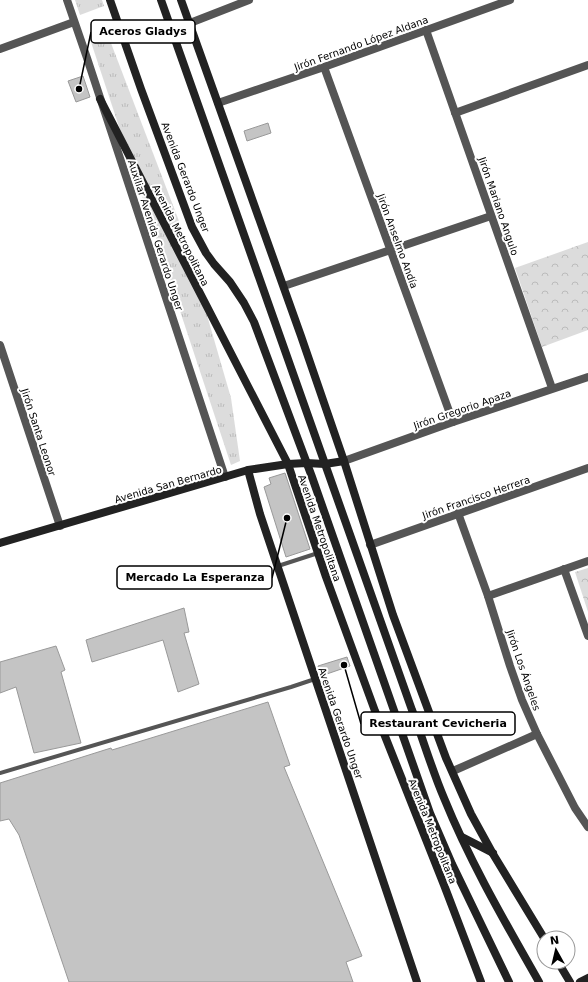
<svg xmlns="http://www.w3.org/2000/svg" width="588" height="982" viewBox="0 0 588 982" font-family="'DejaVu Sans',sans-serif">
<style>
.grass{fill:url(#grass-tufts)}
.forest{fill:url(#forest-crowns)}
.building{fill:#c4c4c4;stroke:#999}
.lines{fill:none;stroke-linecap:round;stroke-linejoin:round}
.lane{stroke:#555;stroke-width:4}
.street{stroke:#555;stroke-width:8}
.secondary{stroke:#222;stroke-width:8}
.labels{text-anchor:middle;stroke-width:4;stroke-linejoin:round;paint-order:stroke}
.street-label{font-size:10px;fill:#000;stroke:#fff}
.leader{fill:none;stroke:#000;stroke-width:1.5}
.callout-dot{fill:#000;stroke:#fff;stroke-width:1.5}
.callout{fill:#fff;stroke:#000;stroke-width:1.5}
.callout-label{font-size:11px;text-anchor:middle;font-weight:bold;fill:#000}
</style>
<defs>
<pattern id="grass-tufts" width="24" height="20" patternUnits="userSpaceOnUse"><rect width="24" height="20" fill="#dcdcdc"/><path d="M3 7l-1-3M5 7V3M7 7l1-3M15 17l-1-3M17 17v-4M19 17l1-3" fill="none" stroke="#bbb"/></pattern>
<pattern id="forest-crowns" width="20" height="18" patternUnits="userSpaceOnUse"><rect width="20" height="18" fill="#dcdcdc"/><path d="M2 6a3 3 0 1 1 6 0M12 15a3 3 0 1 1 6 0" fill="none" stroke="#bbb"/></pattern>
</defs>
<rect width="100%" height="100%" fill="#fff"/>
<g class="grass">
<path d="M75,0H102L104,6L80,15Z"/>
<path d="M106,30L182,229L231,398L240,461L231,465L89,36Z"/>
</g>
<g class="forest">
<path d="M588,242V330L542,347L515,268Z"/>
<path d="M588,568V612L575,572Z"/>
</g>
<g class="building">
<path d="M83,76L90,97L76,102L68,81Z"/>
<path d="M268,123L271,133L247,141L244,131Z"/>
<path d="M285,473L310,549L286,557L264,487L271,484L269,478Z"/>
<path d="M184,608L189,632L184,633L199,684L178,692L163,640L92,662L86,640Z"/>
<path d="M56,646L65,670L61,672L81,743L34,753L16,687L0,693V662Z"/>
<path d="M347,657L350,666L321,676L318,666Z"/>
<path d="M268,702L290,765L284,767L362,956L346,962L353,982H69L19,835L9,819L0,821V783L111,748L112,750Z"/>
</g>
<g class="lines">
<g class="lane">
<path d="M278,566L318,553"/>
<path d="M0,773L291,687L315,679"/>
</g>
<g class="street">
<path d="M67,0L87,58L225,477"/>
<path d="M190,23L249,0"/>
<path d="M426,30L552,388"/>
<path d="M0,49L74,22"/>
<path d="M324,67L453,422"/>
<path d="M218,103L324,67L510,0"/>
<path d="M455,113L588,65"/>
<path d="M284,286L491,216"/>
<path d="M0,345L60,526"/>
<path d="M344,461L453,422L588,377"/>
<path d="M458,513L488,596L510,666L522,700L537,734L575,808L588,827"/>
<path d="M370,545C443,519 516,494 588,468"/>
<path d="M564,569L588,636"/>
<path d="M488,596L588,561"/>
<path d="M453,771L537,734"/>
</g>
<g class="secondary">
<path d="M110,0L141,89L192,227L206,253L214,264L230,282L244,303L254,322L312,477L430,813L452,864L509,982"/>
<path d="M161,0L412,710C423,739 432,770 444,798C470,862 505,922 539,982"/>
<path d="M181,0L301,336L344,461L393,615L446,758L471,814L493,854L544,938"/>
<path d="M100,99L288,464L326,577L375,711L444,885L481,982"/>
<path d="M248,470L260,514L417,982"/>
<path d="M0,543L248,470L288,464L306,463L325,464L344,461"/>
<path d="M462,837L493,853"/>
<path d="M558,962L570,982"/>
<path d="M580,982L588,978"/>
</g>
</g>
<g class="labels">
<g class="street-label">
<text transform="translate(361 43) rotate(-20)" y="4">Jirón Fernando López Aldana</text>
<text transform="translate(186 177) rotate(69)" y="4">Avenida Gerardo Unger</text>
<text transform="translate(499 206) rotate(71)" y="4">Jirón Mariano Angulo</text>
<text transform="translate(156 235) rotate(72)" y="4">Auxiliar Avenida Gerardo Unger</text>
<text transform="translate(181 235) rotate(63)" y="4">Avenida Metropolitana</text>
<text transform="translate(398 241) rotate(70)" y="4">Jirón Anselmo Andía</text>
<text transform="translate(462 409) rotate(-19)" y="4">Jirón Gregorio Apaza</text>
<text transform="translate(39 432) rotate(72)" y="4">Jirón Santa Leonor</text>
<text transform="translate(168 484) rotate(-16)" y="4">Avenida San Bernardo</text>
<text transform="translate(476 497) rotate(-19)" y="4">Jirón Francisco Herrera</text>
<text transform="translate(320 528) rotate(71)" y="4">Avenida Metropolitana</text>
<text transform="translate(524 670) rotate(71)" y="4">Jirón Los Ángeles</text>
<text transform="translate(341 723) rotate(71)" y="4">Avenida Gerardo Unger</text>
<text transform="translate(433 831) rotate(68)" y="4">Avenida Metropolitana</text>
</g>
</g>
<path class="leader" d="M79 89L91 32M287 518L272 578M344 665L361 724"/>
<g class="callout-dot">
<circle cx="79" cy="89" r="4"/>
<circle cx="287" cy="518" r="4"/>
<circle cx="344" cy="665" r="4"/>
</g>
<g class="callout">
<rect x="91" y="20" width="104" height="23" rx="4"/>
<rect x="117" y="566" width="155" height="23" rx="4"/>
<rect x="361" y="712" width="154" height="23" rx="4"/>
</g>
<g class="callout-label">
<text x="143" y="35">Aceros Gladys</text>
<text x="195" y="581">Mercado La Esperanza</text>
<text x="438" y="727">Restaurant Cevicheria</text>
</g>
<g transform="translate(556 950) rotate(352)"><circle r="19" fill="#ffffff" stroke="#999999"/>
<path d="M0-3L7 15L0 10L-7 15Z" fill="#000000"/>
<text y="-6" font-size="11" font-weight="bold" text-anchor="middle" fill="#000000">N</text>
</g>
</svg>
